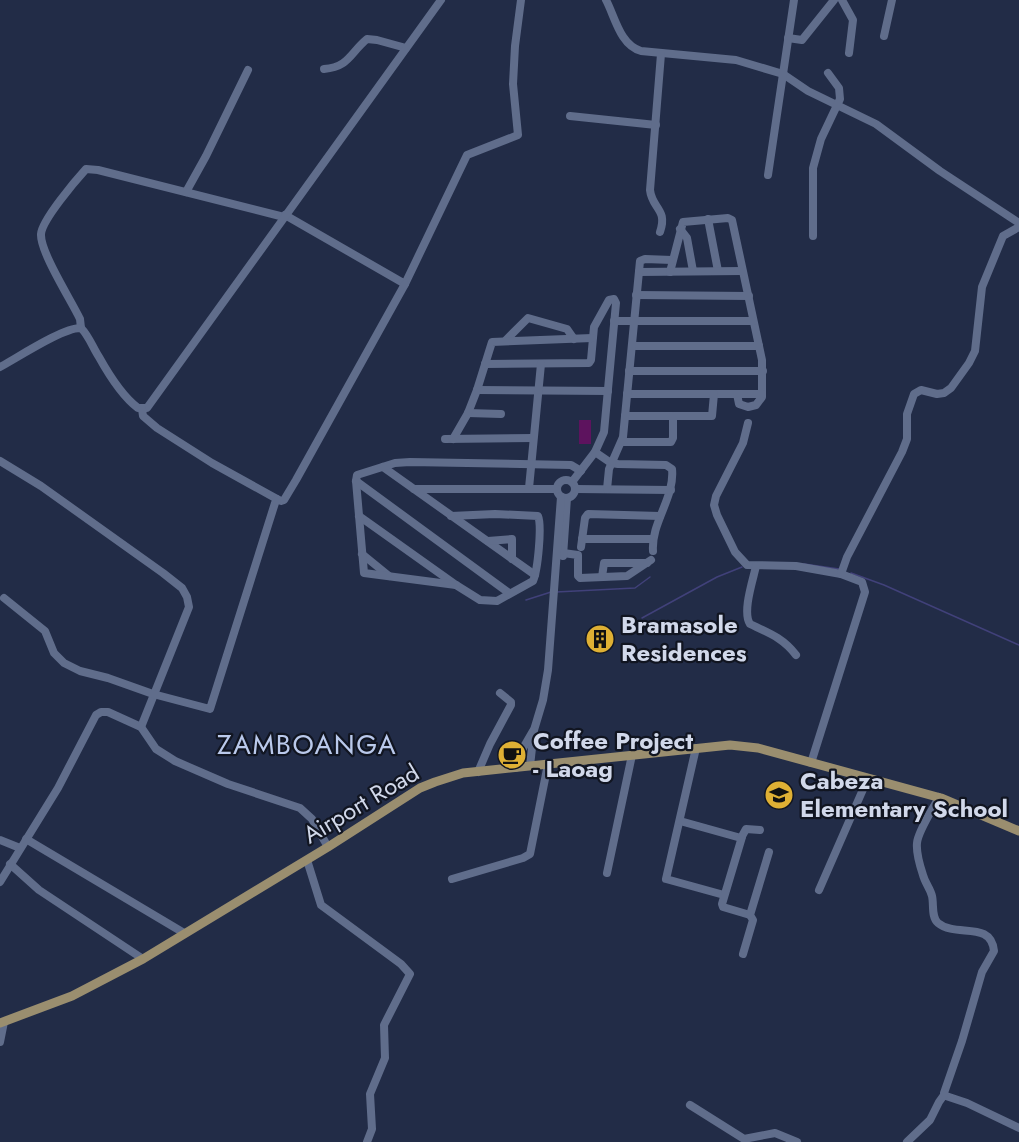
<svg xmlns="http://www.w3.org/2000/svg" width="1019" height="1142" viewBox="0 0 1019 1142" font-family="Jost,sans-serif">
<style>
.garden{fill:#5d135e}
.lines{fill:none;stroke-linecap:round;stroke-linejoin:round}
.stream{stroke:#41417a;stroke-width:1.5}
.minor{stroke:#606d8b;stroke-width:8}
.major{stroke:#9a8e6f;stroke-width:9}
.labels{text-anchor:middle;stroke-width:4.5;stroke-linejoin:round;paint-order:stroke}
.poi-label{font-size:24px;font-weight:bold;fill:#d1d8ea;stroke:#111521;text-anchor:start}
.street-label{font-size:24px;fill:#d1d8ea;stroke:#111521}
.quarter-label{font-size:27px;letter-spacing:1.5px;fill:#bac9eb;stroke:#111521}
</style>
<rect width="100%" height="100%" fill="#222c47"/>
<rect class="garden" x="579" y="420" width="12" height="24"/>
<g class="lines">
<g class="stream">
<path d="M804,564L839,569"/>
<path d="M851,573L884,585L1019,645"/>
<path d="M556,592L635,588L650,577"/>
<path d="M526,600L551,592"/>
<path d="M642,618L717,577L742,567"/>
</g>
<g class="minor">
<path d="M606,0C615,17 620,45 641,51L736,60L783,74L808,91L876,124L940,171L1019,223"/>
<path d="M842,0L853,20L849,53"/>
<path d="M884,36L892,0"/>
<path d="M788,38L802,40L834,0"/>
<path d="M324,69C349,67 350,53 367,39L377,40L406,48"/>
<path d="M570,116L656,125"/>
<path d="M768,175L794,0"/>
<path d="M186,192L206,156L248,70"/>
<path d="M285,215L405,284L467,155L518,135L513,84L515,46L521,0"/>
<path d="M708,219L718,271"/>
<path d="M680,229L687,238L693,271"/>
<path d="M660,232C668,209 652,209 650,190L661,54"/>
<path d="M813,236V168L821,139L840,99L839,88L828,73"/>
<path d="M639,272L742,271"/>
<path d="M670,272L683,222L728,218L732,220L762,360V397L756,405L748,407L739,404L737,394"/>
<path d="M636,295L749,296"/>
<path d="M614,321H753"/>
<path d="M81,328L80,319C71,300 40,252 41,234C42,220 76,180 86,169L98,170L284,217"/>
<path d="M506,340L528,318L567,329L574,339"/>
<path d="M632,346H759"/>
<path d="M485,364L589,363L591,360L594,327L609,300L614,299L616,303L604,432L595,452L572,482"/>
<path d="M0,367C17,358 64,327 81,328C89,336 93,348 99,357C109,375 122,396 138,408H147L441,0"/>
<path d="M629,371H763"/>
<path d="M477,390L608,391"/>
<path d="M627,394H762"/>
<path d="M142,409L143,416L157,428L212,463L277,499"/>
<path d="M468,413L501,414"/>
<path d="M625,416H712L714,394"/>
<path d="M748,423L743,443L716,496L714,505L717,515L735,552L747,565L796,566L841,574"/>
<path d="M445,439L533,438"/>
<path d="M453,439L468,413L477,390L492,342L592,338"/>
<path d="M622,442H671L673,438V416"/>
<path d="M595,452L611,463L618,464L666,465L672,469C675,498 651,522 653,551"/>
<path d="M0,461L41,486L163,573L182,588L187,597L189,607L141,727"/>
<path d="M383,467L535,575"/>
<circle cx="566" cy="489" r="9"/>
<path d="M356,481L509,593"/>
<path d="M529,488L541,364"/>
<path d="M414,489H557"/>
<path d="M576,489L671,490"/>
<path d="M607,489L609,469L623,437L640,261L645,259L672,260"/>
<path d="M359,516L456,585L480,600L497,601L533,581C538,570 542,525 538,516L495,514L451,516"/>
<path d="M582,539H652"/>
<path d="M488,541L512,539V559"/>
<path d="M581,547L585,518L588,514L660,516"/>
<path d="M563,553L578,555V576L580,578L627,576L651,560"/>
<path d="M362,554L389,576"/>
<path d="M563,556L567,498"/>
<path d="M756,566C753,580 742,612 750,624C769,633 783,638 796,655"/>
<path d="M602,577L604,563H647"/>
<path d="M456,585L364,573L356,481L357,475L395,463L410,462L571,465L581,471"/>
<path d="M4,598L45,631L54,653L64,663L80,671L108,678L153,694L210,709L275,503L277,499L281,501L284,500L296,480L405,284"/>
<path d="M696,748L666,879L724,895"/>
<path d="M811,763L865,592L862,582L841,574L847,557L902,452L907,439V414L914,394L921,390L937,394L944,393L951,388L969,363L975,351L982,287L1003,236L1019,227"/>
<path d="M530,766L534,730L543,700L548,670L561,497"/>
<path d="M516,768L522,750L533,731"/>
<path d="M478,772L490,744L511,705V702L500,693"/>
<path d="M939,797C933,809 918,831 917,843C916,853 920,866 923,875C925,883 930,888 932,896C934,904 931,917 938,923C956,938 991,920 994,951L982,972L962,1041L944,1093L946,1096L967,1103L1019,1128"/>
<path d="M680,821L741,838L746,829L760,830"/>
<path d="M742,837L722,904L723,907L750,915"/>
<path d="M26,839L184,933"/>
<path d="M0,840L20,848"/>
<path d="M307,860L321,905L401,964L410,974L384,1025L385,1058L370,1094L372,1129L367,1142"/>
<path d="M10,864L39,890L143,959"/>
<path d="M607,873L632,755"/>
<path d="M452,879L523,858L530,854L548,764"/>
<path d="M0,882L58,788L96,715L101,712H108L141,727L156,749L175,761L228,784L300,808L312,819L328,847"/>
<path d="M819,890L868,778"/>
<path d="M743,954L753,920L750,915L769,852"/>
<path d="M0,1042L4,1022"/>
<path d="M690,1105L744,1139L775,1133L797,1142"/>
<path d="M907,1142L930,1120L939,1102L944,1095"/>
</g>
<path class="major" d="M0,1023L72,996L143,959L328,847L420,788L435,782L463,773L730,745L758,748L941,798L1019,831"/>
</g>
<defs>
<g id="building-disc" transform="scale(1.5)"><circle r="9.5" fill="#dfb034" stroke="#111521"/><path d="M-4-6H4V6H1V3H-1V6H-4ZM-2.5-4.3h1.7v1.8h-1.7ZM.8-4.3h1.7v1.8H.8ZM-2.5-1h1.7V.8h-1.7ZM.8-1h1.7V.8H.8Z" fill="#111"/></g>
<g id="cafe-disc" transform="scale(1.5)"><circle r="9.5" fill="#dfb034" stroke="#111521"/><path d="M-5.5-4.5H6V0H3Q3 3.5 0 3.5H-2.5Q-5.5 3.5-5.5 0ZM3-3.2v2h1.7v-2ZM-6 4.5H4V6H-6Z" fill="#111"/></g>
<g id="school-disc" transform="scale(1.5)"><circle r="9.5" fill="#dfb034" stroke="#111521"/><path d="M0-5L7-2L0 1L-7-2ZM-4 1L0 2.5L4 1V4Q0 6-4 4Z" fill="#111"/></g>
</defs>
<g fill-rule="evenodd">
<use href="#building-disc" x="600" y="639"/>
<use href="#cafe-disc" x="512" y="755"/>
<use href="#school-disc" x="779" y="795"/>
</g>
<g class="labels">
<g class="poi-label">
<text x="621" y="633">Bramasole<tspan x="621" dy="28">Residences</tspan></text>
<text x="533" y="749">Coffee Project<tspan x="533" dy="28">- Laoag</tspan></text>
<text x="800" y="789">Cabeza<tspan x="800" dy="28">Elementary School</tspan></text>
</g>
<g class="street-label">
<text transform="translate(361 804) rotate(-31)" y="8">Airport Road</text>
</g>
<g class="quarter-label">
<text x="307" y="754">ZAMBOANGA</text>
</g>
</g>
</svg>
